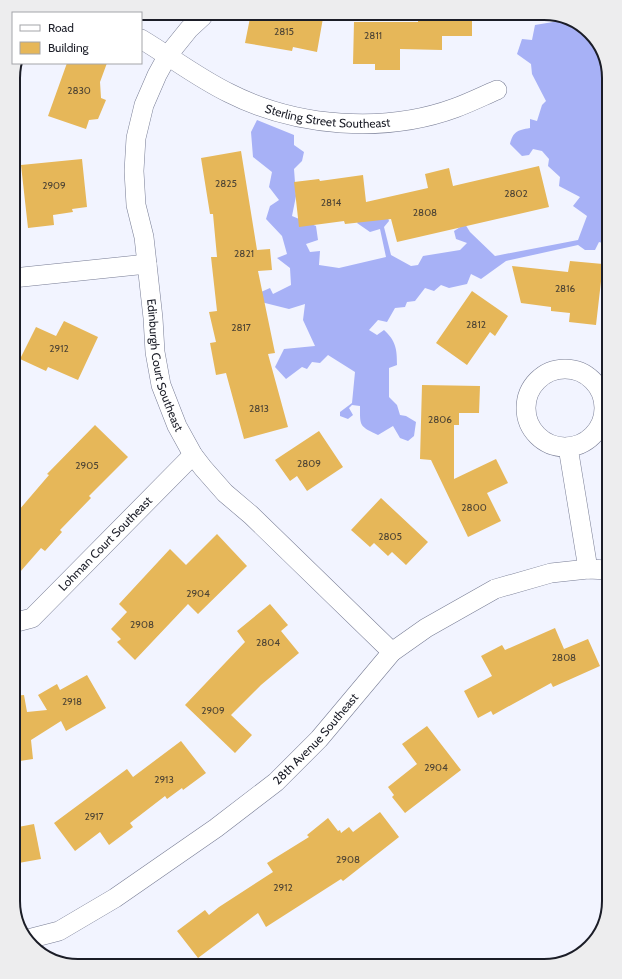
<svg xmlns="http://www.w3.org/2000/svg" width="622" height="979" viewBox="0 0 622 979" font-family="Cabin,sans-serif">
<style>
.forest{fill:#a7b1f6}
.building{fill:#e6b759}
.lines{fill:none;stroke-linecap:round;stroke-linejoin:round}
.minor-casing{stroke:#777c94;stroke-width:20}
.minor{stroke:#fff;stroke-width:19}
.labels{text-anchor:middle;stroke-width:3.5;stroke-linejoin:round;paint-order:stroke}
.number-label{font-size:10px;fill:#4e4434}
.street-label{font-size:12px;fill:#1b1d27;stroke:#fff}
.rim{fill:none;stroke:#1b1d27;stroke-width:2}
</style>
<rect width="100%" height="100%" fill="#f2f4ff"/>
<path class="forest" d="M565,19L580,24L602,49L609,78V245L599,242L595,250H585L578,245L506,261L481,279L471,274L467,284L449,288L441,285L434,291L425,288L415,301L407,302L405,307L395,308L387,322L378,320L369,330L377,335L384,330C396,341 397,349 397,365L389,368V397L397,405L400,415L406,416L416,422L414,436L408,441L400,438L393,426L378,435C359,426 360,426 360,406L352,405L349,408L353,415L348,419L340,416V412L352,403L355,372L328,355L320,363L312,362L307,369L302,367L286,379L275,367L284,349L315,346L303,320L305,304L289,309L249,299L261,292L270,288L273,294L291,285L290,268L277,258L287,254L282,236L266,219L270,206L279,200L269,187L272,172L253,157L251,132L257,120L294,135V145L304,152L302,161L294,169L296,196L292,216L316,226L318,240L306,244L310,252L320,251L319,265L339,268L386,257L380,229L370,232L357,223L370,205L386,211L389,221L384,227L391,255L411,266L418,265L423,256L460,250L467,243L456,239L454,231L465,224L470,232L495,256L578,240L587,216L573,206L580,197L559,186L560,177L548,166L549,159L542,151L533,149L529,155L522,156L510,144C513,132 517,130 530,128V119L537,121L542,105L546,101L532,74L531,64L517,54L522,39L532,40L535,25L559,21Z"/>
<g class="building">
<path d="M251,13H317V17L323,18L317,52L293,47L292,51L245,43Z"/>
<path d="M418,13H472V36H442V50L400,49V70H375V64H353L354,22H418Z"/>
<path d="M67,63H107L100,82L101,98L106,100L98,119L89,120L86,129L48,116Z"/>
<path d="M241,151L257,250L270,249L272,270L258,271L275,353L268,354L288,427L244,439L226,373L216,375L210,343L216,342L209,312L217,311L211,257H217L213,214H210L201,158Z"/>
<path d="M82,159L87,207L72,209L73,212L53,215L54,225L28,228L21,165Z"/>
<path d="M539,166L549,207L397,242L391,219L345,224L344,221L299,227L294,182L319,179L320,181L363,175L366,202L428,188L425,174L449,168L453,186Z"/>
<path d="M570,261L603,264L596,325L569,322L570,313L551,311V307L521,303L512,266L568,272Z"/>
<path d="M472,291L508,316L495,336L490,332L467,365L436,343Z"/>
<path d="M64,321L98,337L78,380L48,367L46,371L20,359L36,327L56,336Z"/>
<path d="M422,385L480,386L479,413H459V425H454V479L496,459L508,483L487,493L501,521L468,537L431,460L420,459Z"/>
<path d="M95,425L128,457L89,496L91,498L60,530L62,532L45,551L41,548L13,580V517L49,475L47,474Z"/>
<path d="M319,431L343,467L307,491L297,476L290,481L275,460Z"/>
<path d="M381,498L428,542L406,565L392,552L388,556L374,543L370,547L351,530Z"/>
<path d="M217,534L247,566L198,614L188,604L135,660L117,642L121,639L111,629L127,612L119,604L170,549L186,565Z"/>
<path d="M270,604L288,625L281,631L299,653L261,685L231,715L252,735L235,753L185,705L245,642L237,631Z"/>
<path d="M555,628L564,649L588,639L600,666L553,687L551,683L493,715L491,711L478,718L464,691L492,676L481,656L502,645L505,650Z"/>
<path d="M87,675L106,708L66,731L61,721L31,740L33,759L13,762V696L24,695L27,712L47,710L38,695L57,684L60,690Z"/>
<path d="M427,726L461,770L405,813L392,797L394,795L388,787L417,764L402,744Z"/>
<path d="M181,741L206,773L183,790L182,788L167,799L165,796L130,823L133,827L109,845L100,832L75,851L54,823L127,769L133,777Z"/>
<path d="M380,812L399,837L343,881L341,879L266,927L258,913L198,958L177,931L205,910L209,915L219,907L273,872L267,863L309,837L307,835L328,818L338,831L340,830L341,833L349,827L353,832Z"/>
<path d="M34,824L41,859L13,864V828Z"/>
</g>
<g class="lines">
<g class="minor-casing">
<g id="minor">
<path id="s1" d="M205,13L202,17L189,29L168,55L157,75L144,105L136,138L134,171L136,205L144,237L153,318L155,352L161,385L177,426L193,455L203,468L225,493L251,515L392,652"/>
<path id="s2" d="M141,39C171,57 198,78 229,93C296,127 384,134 455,108C469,103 483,96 497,90"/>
<path d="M13,278L147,264"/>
<circle cx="565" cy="408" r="39"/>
<path d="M568,447L588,569"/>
<path id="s3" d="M13,623L32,618L193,455"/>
<path id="s4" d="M28,939L59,931L115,898L216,828L276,782L319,739L392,652L426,628L495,589L551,573L588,569L609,570"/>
</g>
</g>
<use href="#minor" class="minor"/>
</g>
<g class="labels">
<g class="number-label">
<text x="284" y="35">2815</text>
<text x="373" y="39">2811</text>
<text x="79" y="94">2830</text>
<text x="226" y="187">2825</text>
<text x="54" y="189">2909</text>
<text x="516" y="197">2802</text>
<text x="331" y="206">2814</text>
<text x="425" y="216">2808</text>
<text x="244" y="257">2821</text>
<text x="565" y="292">2816</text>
<text x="476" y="328">2812</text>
<text x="241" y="331">2817</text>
<text x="59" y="352">2912</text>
<text x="259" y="412">2813</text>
<text x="440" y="423">2806</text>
<text x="309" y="467">2809</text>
<text x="87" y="469">2905</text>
<text x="474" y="511">2800</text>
<text x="390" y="540">2805</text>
<text x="198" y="597">2904</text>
<text x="142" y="628">2908</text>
<text x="268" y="646">2804</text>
<text x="564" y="661">2808</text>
<text x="72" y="705">2918</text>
<text x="213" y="714">2909</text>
<text x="436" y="771">2904</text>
<text x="164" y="783">2913</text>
<text x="94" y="820">2917</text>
<text x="348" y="863">2908</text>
<text x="283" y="891">2912</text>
</g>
<g class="street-label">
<text dy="4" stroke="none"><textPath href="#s2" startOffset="206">Sterling Street Southeast</textPath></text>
<text dy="4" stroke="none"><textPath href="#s1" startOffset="376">Edinburgh Court Southeast</textPath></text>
<text dy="4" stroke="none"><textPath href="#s3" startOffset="124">Lohman Court Southeast</textPath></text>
<text dy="4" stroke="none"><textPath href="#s4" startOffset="354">28th Avenue Southeast</textPath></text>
</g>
</g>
<path d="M0 0H622V979H0ZM78 20H544A58 58 0 0 1 602 78V901A58 58 0 0 1 544 959H78A58 58 0 0 1 20 901V78A58 58 0 0 1 78 20Z" fill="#ededee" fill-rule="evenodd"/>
<path class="rim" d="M78 20H544A58 58 0 0 1 602 78V901A58 58 0 0 1 544 959H78A58 58 0 0 1 20 901V78A58 58 0 0 1 78 20Z"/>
<rect x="12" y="12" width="130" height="52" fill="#ffffff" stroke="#a4a5a9"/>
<rect x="20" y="25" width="20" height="6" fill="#ffffff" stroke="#a4a5a9"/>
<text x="48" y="32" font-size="12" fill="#1b1d27">Road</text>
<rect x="20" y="42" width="20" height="12" fill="#e6b759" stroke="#a4a5a9"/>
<text x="48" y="52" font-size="12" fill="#1b1d27">Building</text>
</svg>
